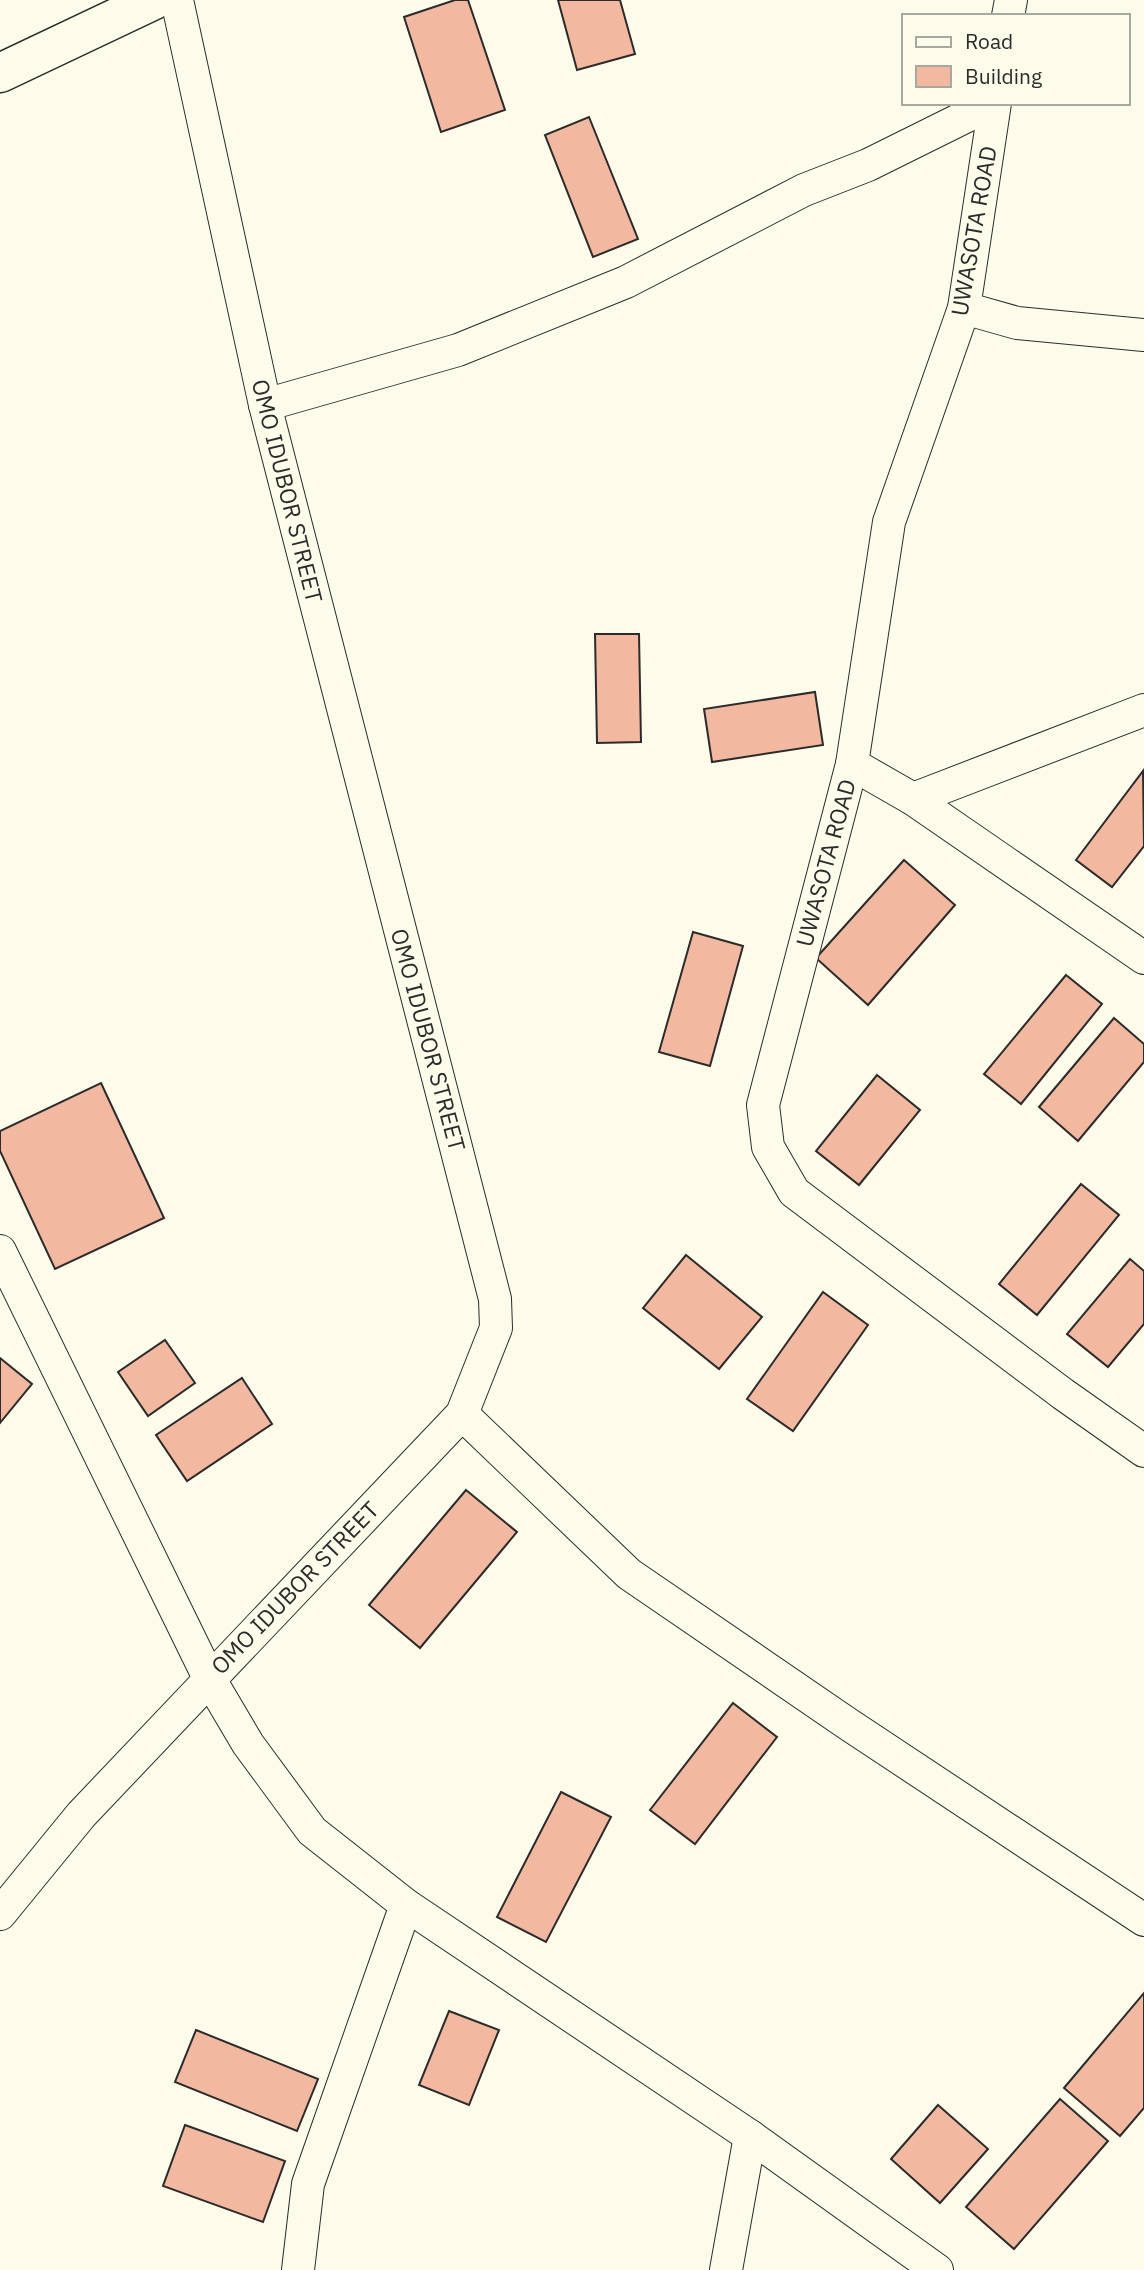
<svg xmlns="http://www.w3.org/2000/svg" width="1144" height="2270" viewBox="0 0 1144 2270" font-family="'IBM Plex Sans',sans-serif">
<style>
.building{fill:#f2b8a0;stroke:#2b2b2b;stroke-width:2}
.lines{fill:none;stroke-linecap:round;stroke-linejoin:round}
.minor-casing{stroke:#2b2b2b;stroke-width:34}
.tertiary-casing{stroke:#2b2b2b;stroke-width:41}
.minor{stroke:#fdfbea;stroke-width:32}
.tertiary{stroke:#fdfbea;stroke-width:38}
.labels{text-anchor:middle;stroke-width:5;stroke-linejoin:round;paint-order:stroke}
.street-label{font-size:23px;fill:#2b2b2b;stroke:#fdfbea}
</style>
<rect width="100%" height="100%" fill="#fdfbea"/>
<g class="building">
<path d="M455,0H468L505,110L441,132L404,17Z"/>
<path d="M558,0H620L635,54L577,70Z"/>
<path d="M589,117L638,239L593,257L545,135Z"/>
<path d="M595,634H639L641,742L597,743Z"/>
<path d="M815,692L823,745L712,762L704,709Z"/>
<path d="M1143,771L1144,846L1112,887L1076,860Z"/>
<path d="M904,860L955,905L868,1005L816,958Z"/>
<path d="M693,932L743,946L710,1066L659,1052Z"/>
<path d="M1066,975L1102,1004L1021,1104L984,1074Z"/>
<path d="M1114,1018L1144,1044V1062L1078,1141L1039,1107Z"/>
<path d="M877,1075L920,1110L859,1185L816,1151Z"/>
<path d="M101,1083L164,1218L55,1269L0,1151V1131Z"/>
<path d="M1081,1184L1119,1215L1037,1315L999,1284Z"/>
<path d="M686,1255L762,1317L719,1369L643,1308Z"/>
<path d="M1130,1259L1144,1271V1324L1108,1367L1067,1334Z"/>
<path d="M823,1292L868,1325L793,1431L747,1399Z"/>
<path d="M165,1340L195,1383L148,1416L118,1372Z"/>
<path d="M0,1358L32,1384L0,1423Z"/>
<path d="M242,1378L272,1424L187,1481L156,1435Z"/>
<path d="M466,1490L517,1532L420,1648L369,1605Z"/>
<path d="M733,1703L777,1737L695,1844L650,1810Z"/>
<path d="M561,1792L611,1817L546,1942L497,1917Z"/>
<path d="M1144,1993V2108L1120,2136L1064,2088Z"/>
<path d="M449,2011L499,2030L469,2105L419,2085Z"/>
<path d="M196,2030L318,2079L297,2131L175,2082Z"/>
<path d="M1060,2099L1108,2141L1014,2249L966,2207Z"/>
<path d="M938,2105L988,2149L940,2203L891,2159Z"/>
<path d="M185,2125L285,2161L263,2222L163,2186Z"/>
</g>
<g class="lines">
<g class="minor-casing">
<g id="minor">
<path d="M1008,16L1011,0"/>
<path d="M995,103L964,308L889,522L852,764L763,1105L768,1147L794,1192L1063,1394L1144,1451"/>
<path d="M964,308L1017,323L1144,335"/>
<path d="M265,405L458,350L626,282L804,190L868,165L993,103"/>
<path d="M852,764L913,799L1144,958"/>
<path d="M913,799L1144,710"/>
<path d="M0,1251L209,1678L248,1744L312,1831L406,1905L750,2136L937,2270"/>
<path d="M462,1414L629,1574L848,1724L1144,1920"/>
<path d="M0,1914L81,1815L462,1414L496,1328L495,1299L265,405L177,0"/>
<path d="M298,2270L308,2184L406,1905"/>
<path d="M726,2270L750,2136"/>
</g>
</g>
<g class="tertiary-casing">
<path id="tertiary" d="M0,73L154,0"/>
</g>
<use href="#minor" class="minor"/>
<use href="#tertiary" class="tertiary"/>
</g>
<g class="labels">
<g class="street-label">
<text transform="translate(974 231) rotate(-80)" y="8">UWASOTA ROAD</text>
<text transform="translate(287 491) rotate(76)" y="8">OMO IDUBOR STREET</text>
<text transform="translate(826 863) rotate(-75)" y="8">UWASOTA ROAD</text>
<text transform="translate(428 1040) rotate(75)" y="8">OMO IDUBOR STREET</text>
<text transform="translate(295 1588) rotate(-46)" y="8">OMO IDUBOR STREET</text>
</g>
</g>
<rect x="902" y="14" width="228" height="91" fill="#fdfbea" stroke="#a9a89e" stroke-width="2"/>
<rect x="916" y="37" width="35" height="10" fill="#fdfbea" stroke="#a9a89e" stroke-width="2"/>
<text x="965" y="49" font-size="21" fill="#2b2b2b">Road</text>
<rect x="916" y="66" width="35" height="21" fill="#f2b8a0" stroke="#a9a89e" stroke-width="2"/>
<text x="965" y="84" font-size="21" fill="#2b2b2b">Building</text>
</svg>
